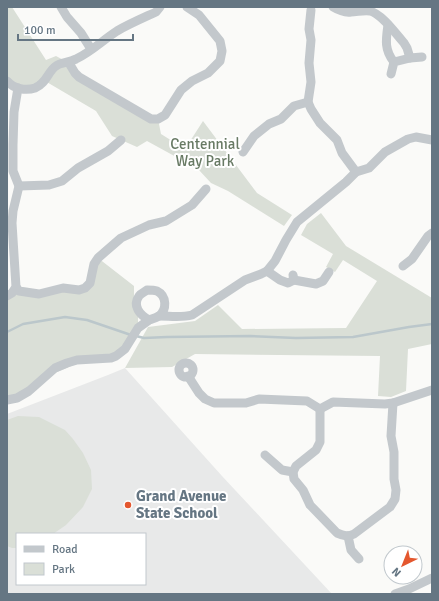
<svg xmlns="http://www.w3.org/2000/svg" width="439" height="601" viewBox="0 0 439 601" font-family="Signika,sans-serif">
<style>
.built{fill:#e8e9e9;fill-rule:evenodd}
.green{fill:#dadfd7}
.lines{fill:none;stroke-linecap:round;stroke-linejoin:round}
.stream{stroke:#bbc7cb;stroke-width:2.5}
.minor{stroke:#c3c8cc;stroke-width:9}
.poi-dot{fill:#e4572e;stroke:#fff;stroke-width:1.5}
.labels{text-anchor:middle;stroke-width:4;stroke-linejoin:round;paint-order:stroke}
.park-label{font-size:15px;fill:#687a64;stroke:#fff}
.poi-label{font-size:15px;font-weight:bold;fill:#657683;stroke:#fff;text-anchor:start}
</style>
<rect width="100%" height="100%" fill="#fafaf8"/>
<path class="built" d="M125,368L222,476L332,594H7V414L108,375ZM17,534H145V584H17Z"/>
<g class="green">
<path d="M7,7H12L46,60L56,56L69,63L75,73L158,119L161,134L185,149L203,121L257,193L292,215L284,226L228,191L211,183L198,169L147,141L137,147L112,136L96,111L45,81L28,90L7,81Z"/>
<path d="M321,213L346,246L432,298V344L408,349L406,391L391,397L378,396L380,356L195,354L172,367L125,368L148,327L195,321L218,305L242,329L346,328L377,281L343,260L335,272L326,267L333,254L301,235L307,224Z"/>
<path d="M98,258L134,286V302L138,310V328L121,353L88,359L45,377L7,400V296L19,291L85,288Z"/>
<path d="M18,416L39,417L65,430L73,439L83,453L91,470L92,489L83,507L66,525L53,534H17V548H12L7,546V420Z"/>
</g>
<g class="lines">
<g class="stream">
<path d="M7,332L23,324L65,317L87,320L131,335"/>
<path d="M136,336L144,338L167,337L250,336L296,338L353,337L409,327L432,324"/>
</g>
<g class="minor">
<path d="M61,7L67,17L81,33L91,49"/>
<path d="M333,7C338,10 344,13 351,12C357,12 363,10 370,11C382,14 396,34 404,43L407,48L410,58"/>
<path d="M311,10L309,29L311,40L309,63L311,82L308,102L311,109L320,123L337,140L342,153L356,172"/>
<path d="M388,25C386,39 384,50 394,62"/>
<path d="M69,63L75,73L79,77L151,119H158L165,115L181,90L192,81L208,73L220,61L222,51L220,41L199,15L187,7"/>
<path d="M391,74L394,62L410,58L422,57"/>
<path d="M7,81C14,89 26,91 35,88C47,83 48,71 56,66C61,62 69,63 76,59C91,52 103,40 117,31C129,24 143,18 156,12L160,7"/>
<path d="M243,152L254,136L269,124L281,119L294,106L308,102"/>
<path d="M19,186L49,185L62,181L78,168L108,151L121,140"/>
<path d="M403,266L412,259L428,236L432,233"/>
<path d="M267,271L280,280L288,283L294,280L293,275"/>
<path d="M294,280L316,284L323,281L329,272"/>
<path d="M16,287L19,291L39,294L63,288L79,290L85,288L90,283L94,264L98,258L121,238L149,225L166,221L192,205L206,189"/>
<path d="M147,290C151,290 154,290 157,291C167,296 167,310 159,316C156,318 152,319 149,320C140,315 132,306 139,296C141,293 145,292 147,290Z"/>
<path d="M7,296L12,293L16,287L12,223L13,211L19,186L13,171V145L14,112L18,88"/>
<path d="M159,316C170,316 181,318 192,315L245,280L261,274L267,271L275,261L286,240L297,222L346,182L356,172L369,168L385,152L408,139L416,137L432,140"/>
<circle cx="186" cy="370" r="7"/>
<path d="M188,376L199,393L205,399L214,403H246L259,399L307,401L320,409"/>
<path d="M7,400L17,398L29,391L55,368L67,363L77,360L111,358L116,356L125,349L138,328L149,320"/>
<path d="M320,409V442L316,450L296,466L293,472L294,479L303,490L310,505L337,533C344,536 348,537 354,534L390,507L395,499L396,490L394,479V452L391,436L393,403"/>
<path d="M320,409L333,402L385,404L393,403L432,390"/>
<path d="M265,455L282,470L293,472"/>
<path d="M348,536L351,550L359,559"/>
<path d="M395,594L409,589L432,578"/>
</g>
</g>
<circle class="poi-dot" cx="128" cy="505" r="4"/>
<g class="labels">
<g class="park-label">
<text x="205" y="149">Centennial<tspan x="205" dy="17">Way Park</tspan></text>
</g>
<g class="poi-label">
<text x="136" y="501">Grand Avenue<tspan x="136" dy="17">State School</tspan></text>
</g>
</g>
<rect width="439" height="601" fill="none" stroke="#657683" stroke-width="16"/>
<rect x="16" y="533" width="130" height="52" fill="#ffffff" stroke="#c1c8cd"/>
<rect x="24" y="546" width="20" height="6" fill="#c3c8cc" stroke="#c1c8cd"/>
<text x="52" y="553" font-size="12" fill="#657683">Road</text>
<rect x="24" y="563" width="20" height="12" fill="#dadfd7" stroke="#c1c8cd"/>
<text x="52" y="573" font-size="12" fill="#657683">Park</text>
<g transform="translate(403 565) rotate(223)"><circle r="19" fill="#ffffff" stroke="#c1c8cd"/>
<path d="M0-3L7 15L0 10L-7 15Z" fill="#e4572e"/>
<text y="-6" font-size="11" font-weight="bold" text-anchor="middle" fill="#657683">N</text>
</g>
<path d="M18 34v6h115v-6" fill="none" stroke="#657683" stroke-width="2"/>
<text x="24" y="34" font-size="12" fill="#657683" stroke="#ffffff" stroke-width="3" paint-order="stroke">100 m</text>
</svg>
